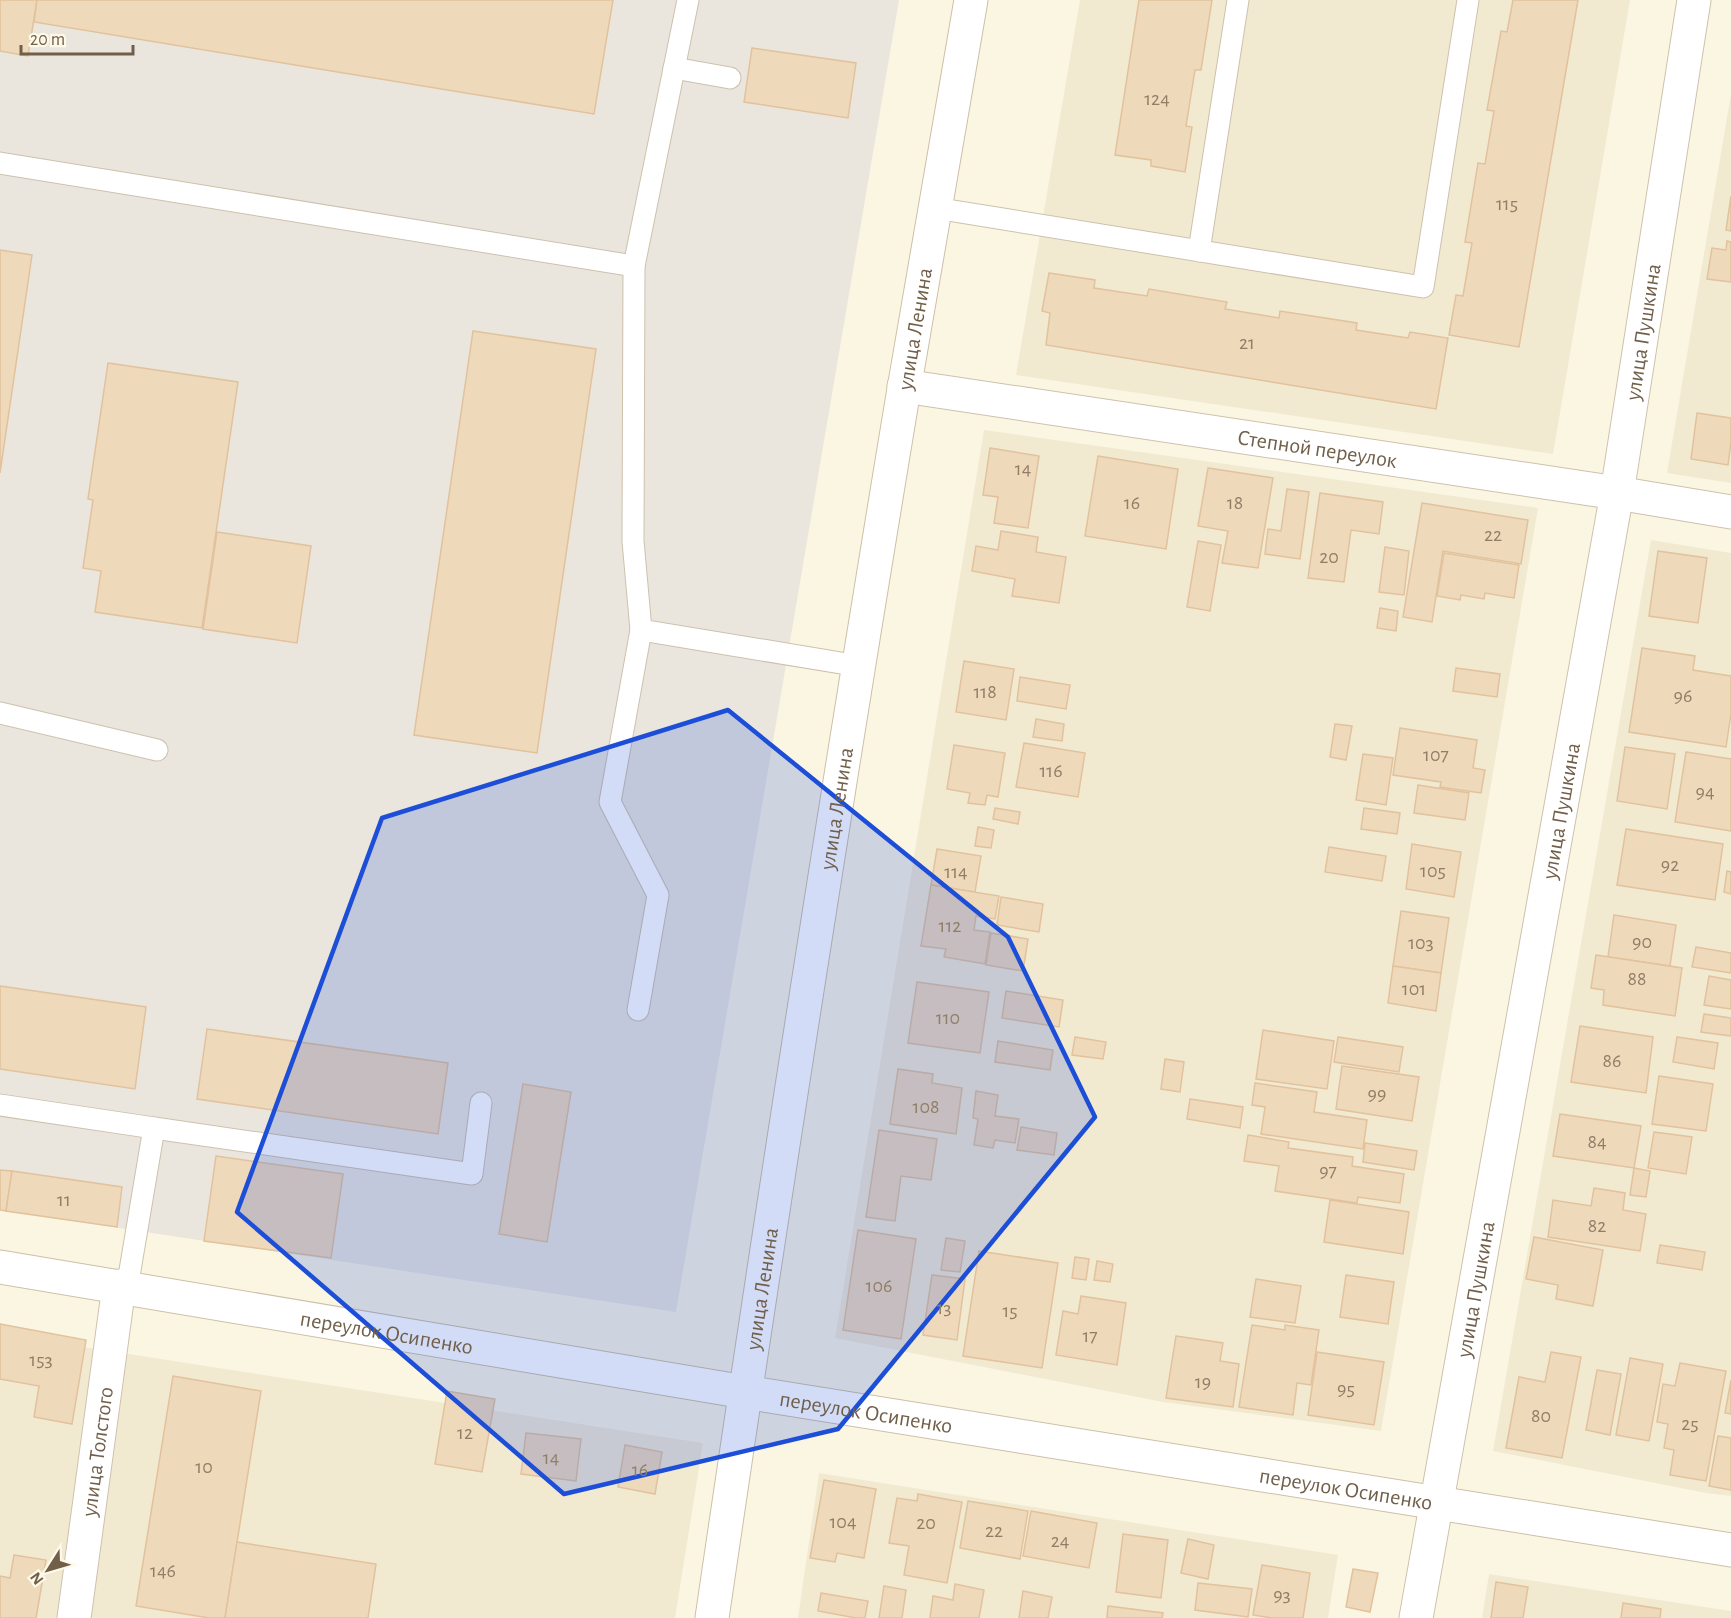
<svg xmlns="http://www.w3.org/2000/svg" width="1731" height="1618" viewBox="0 0 1731 1618" font-family="'Alegreya Sans',sans-serif">
<style>
.residential{fill:#f2e9d1}
.industrial{fill:#eae6dd}
.building{fill:#efd9bb;stroke:#e1c29c;stroke-width:1.5}
.lines{fill:none;stroke-linecap:round;stroke-linejoin:round}
.lane-casing{stroke:#cec1ad;stroke-width:23}
.street-casing{stroke:#cec1ad;stroke-width:35}
.secondary-casing{stroke:#cebfa8;stroke-width:35}
.lane{stroke:#fff;stroke-width:21}
.street{stroke:#fff;stroke-width:33}
.secondary{stroke:#fff;stroke-width:33}
.marked{fill:#1d4ed8;fill-opacity:0.2;stroke:#1d4ed8;stroke-width:4.5;stroke-linejoin:round}
.labels{text-anchor:middle;stroke-width:4.5;stroke-linejoin:round;paint-order:stroke}
.number-label{font-size:20px;fill:#907e66}
.street-label{font-size:22px;fill:#715f4a;stroke:#fef9e8}
</style>
<rect width="100%" height="100%" fill="#fbf6e2"/>
<g class="residential">
<path d="M1080,0H1630L1553,454L1016,375Z"/>
<path d="M1731,94V483L1667,473Z"/>
<path d="M984,430L1538,508L1381,1431L1163,1402L835,1338Z"/>
<path d="M1651,540L1731,553V1496L1706,1493L1493,1451Z"/>
<path d="M0,1334L703,1443L675,1618H0Z"/>
<path d="M819,1473L1338,1555L1328,1618H798Z"/>
<path d="M1489,1574L1731,1611V1618H1482Z"/>
</g>
<path class="industrial" d="M0,0H899L676,1312L0,1210Z"/>
<g class="building">
<path d="M0,0H37L28,56L0,51Z"/>
<path d="M37,0H613L594,114L34,22Z"/>
<path d="M1139,0H1212L1201,70H1195L1186,126L1192,127L1185,172L1151,166V160L1115,155Z"/>
<path d="M1513,0H1578L1519,347L1449,335L1456,295L1463,296L1472,243L1465,242L1478,163L1485,164L1494,111L1487,110L1501,31L1507,32Z"/>
<path d="M752,48L856,63L848,118L744,102Z"/>
<path d="M1731,196V231L1726,230Z"/>
<path d="M1727,241L1731,242V282L1707,279L1712,248L1726,250Z"/>
<path d="M0,250L32,255L0,473Z"/>
<path d="M1049,273L1095,280L1094,288L1147,296L1149,289L1227,302L1225,309L1279,318L1280,311L1357,323L1356,330L1408,338L1410,332L1448,338L1436,409L1046,345L1050,313L1042,311Z"/>
<path d="M473,331L596,349L537,753L414,735Z"/>
<path d="M108,363L238,382L202,628L95,612L101,571L83,568L93,500L88,499Z"/>
<path d="M1697,413L1731,418V442L1728,465L1691,459Z"/>
<path d="M990,448L1039,456L1028,528L994,523L998,497L983,495Z"/>
<path d="M1098,456L1178,469L1166,549L1085,536Z"/>
<path d="M1208,468L1273,478L1258,568L1222,563L1228,531L1198,526Z"/>
<path d="M1287,489L1309,492L1300,559L1265,554L1268,529L1281,531Z"/>
<path d="M1320,493L1383,502L1379,534L1351,530L1344,582L1308,578Z"/>
<path d="M1422,503L1528,520L1521,564L1443,551L1432,622L1403,617Z"/>
<path d="M1001,531L1038,537L1036,552L1066,557L1059,603L1012,596L1015,579L972,571L976,546L998,550Z"/>
<path d="M217,532L311,546L297,643L203,629Z"/>
<path d="M1198,541L1221,545L1210,611L1187,607Z"/>
<path d="M1385,547L1409,551L1404,595L1379,592Z"/>
<path d="M1658,551L1707,558L1698,623L1649,616Z"/>
<path d="M1444,553L1519,565L1514,598L1485,593L1484,599L1461,595L1460,600L1437,596Z"/>
<path d="M1380,608L1398,611L1396,631L1377,628Z"/>
<path d="M1642,648L1695,656L1693,670L1731,676V714L1726,747L1629,732Z"/>
<path d="M964,661L1014,669L1006,720L956,712Z"/>
<path d="M1456,668L1500,674L1497,697L1453,691Z"/>
<path d="M1020,677L1070,685L1066,709L1017,701Z"/>
<path d="M1036,719L1064,724L1062,741L1033,737Z"/>
<path d="M1335,724L1352,726L1346,760L1330,757Z"/>
<path d="M1400,728L1477,740L1473,768L1485,770L1481,793L1440,787L1441,782L1393,775Z"/>
<path d="M1024,743L1085,753L1078,797L1016,787Z"/>
<path d="M954,745L1005,753L998,797L987,795L985,805L968,803L970,793L947,789Z"/>
<path d="M1625,747L1675,754L1667,809L1617,801Z"/>
<path d="M1686,752L1731,759V831L1675,822Z"/>
<path d="M1363,754L1393,758L1386,805L1356,800Z"/>
<path d="M1418,785L1469,793L1465,820L1414,813Z"/>
<path d="M995,808L1020,812L1018,824L993,819Z"/>
<path d="M1364,808L1400,813L1397,834L1361,829Z"/>
<path d="M978,827L994,830L991,848L975,846Z"/>
<path d="M1626,829L1723,844L1715,900L1617,885Z"/>
<path d="M1412,844L1461,852L1454,897L1406,889Z"/>
<path d="M1329,847L1386,856L1382,881L1325,872Z"/>
<path d="M937,849L981,856L975,892L931,885Z"/>
<path d="M1727,871L1731,872V894L1724,892Z"/>
<path d="M931,885L999,896L995,919L976,916L974,930L990,932L985,964L944,957L946,949L921,946Z"/>
<path d="M1001,897L1043,904L1039,932L997,925Z"/>
<path d="M1401,911L1449,918L1441,973L1393,966Z"/>
<path d="M1614,915L1676,925L1670,966L1608,957Z"/>
<path d="M991,933L1028,939L1023,971L986,965Z"/>
<path d="M1696,947L1731,953V973L1692,967Z"/>
<path d="M1596,955L1682,968L1675,1016L1603,1005L1604,990L1591,988Z"/>
<path d="M1393,966L1441,973L1436,1011L1388,1003Z"/>
<path d="M1709,976L1731,980V1009L1704,1005Z"/>
<path d="M917,982L989,992L980,1053L908,1043Z"/>
<path d="M0,986L146,1007L135,1089L0,1069Z"/>
<path d="M1006,991L1063,1000L1059,1027L1002,1018Z"/>
<path d="M1704,1014L1731,1018V1036L1701,1032Z"/>
<path d="M1580,1026L1653,1037L1646,1093L1571,1082Z"/>
<path d="M207,1029L448,1063L438,1134L197,1099Z"/>
<path d="M1263,1030L1334,1041L1327,1089L1256,1079Z"/>
<path d="M1075,1037L1106,1042L1103,1059L1072,1055Z"/>
<path d="M1338,1037L1403,1047L1399,1072L1334,1062Z"/>
<path d="M1677,1037L1718,1043L1714,1069L1673,1062Z"/>
<path d="M998,1041L1053,1050L1050,1070L995,1062Z"/>
<path d="M1165,1059L1184,1062L1180,1092L1161,1089Z"/>
<path d="M1342,1066L1419,1077L1412,1121L1336,1109Z"/>
<path d="M898,1069L933,1074L932,1083L962,1088L956,1134L890,1124Z"/>
<path d="M1659,1076L1713,1084L1706,1131L1652,1124Z"/>
<path d="M1255,1083L1317,1092L1314,1112L1367,1120L1363,1149L1261,1134L1265,1107L1252,1105Z"/>
<path d="M523,1084L571,1092L547,1242L499,1234Z"/>
<path d="M976,1091L998,1095L995,1116L1019,1119L1015,1143L995,1140L993,1148L974,1145L978,1119L973,1118Z"/>
<path d="M1190,1099L1243,1107L1240,1128L1187,1119Z"/>
<path d="M1560,1114L1641,1126L1634,1168L1553,1156Z"/>
<path d="M1021,1127L1057,1133L1054,1155L1017,1150Z"/>
<path d="M879,1130L937,1139L931,1180L901,1176L895,1221L866,1217Z"/>
<path d="M1654,1132L1692,1137L1686,1174L1648,1168Z"/>
<path d="M1248,1135L1289,1142L1288,1148L1353,1157L1352,1166L1404,1174L1400,1203L1358,1197L1357,1203L1275,1191L1279,1166L1244,1161Z"/>
<path d="M1365,1143L1417,1151L1414,1170L1363,1162Z"/>
<path d="M216,1156L343,1174L331,1258L204,1241Z"/>
<path d="M1634,1168L1650,1171L1646,1197L1630,1195Z"/>
<path d="M0,1170L12,1171L6,1211L0,1210Z"/>
<path d="M12,1171L122,1187L117,1227L6,1211Z"/>
<path d="M1594,1188L1625,1193L1623,1210L1646,1214L1640,1251L1548,1237L1553,1200L1591,1206Z"/>
<path d="M1330,1200L1409,1212L1403,1254L1324,1242Z"/>
<path d="M858,1230L916,1239L901,1339L843,1330Z"/>
<path d="M1534,1237L1603,1250L1593,1306L1556,1299L1558,1285L1526,1279Z"/>
<path d="M946,1238L965,1241L960,1272L941,1270Z"/>
<path d="M1660,1245L1705,1252L1702,1270L1657,1263Z"/>
<path d="M979,1251L1058,1263L1042,1368L963,1356Z"/>
<path d="M1075,1257L1089,1259L1086,1280L1072,1278Z"/>
<path d="M1097,1261L1113,1264L1110,1282L1094,1280Z"/>
<path d="M932,1275L965,1279L957,1340L923,1335Z"/>
<path d="M1346,1275L1394,1282L1388,1324L1340,1317Z"/>
<path d="M1256,1279L1301,1286L1295,1323L1250,1317Z"/>
<path d="M1081,1296L1126,1303L1117,1365L1056,1355L1063,1311L1078,1314Z"/>
<path d="M0,1324L86,1340L72,1424L34,1417L39,1386L0,1379Z"/>
<path d="M1252,1325L1285,1330V1325L1319,1330L1311,1385L1297,1383L1293,1415L1239,1407Z"/>
<path d="M1176,1336L1223,1343L1220,1361L1239,1364L1233,1407L1166,1398Z"/>
<path d="M1317,1352L1384,1362L1374,1425L1308,1415Z"/>
<path d="M1551,1352L1581,1357L1562,1458L1506,1448L1519,1377L1545,1382Z"/>
<path d="M1630,1358L1663,1364L1649,1441L1616,1435Z"/>
<path d="M1680,1363L1726,1371L1706,1481L1670,1475L1674,1450L1664,1448L1668,1424L1657,1422L1663,1384L1675,1386Z"/>
<path d="M1597,1370L1621,1374L1610,1435L1586,1430Z"/>
<path d="M173,1376L261,1391L225,1618H209L136,1606Z"/>
<path d="M1731,1380V1414L1725,1413Z"/>
<path d="M447,1391L495,1399L482,1472L435,1464Z"/>
<path d="M526,1433L581,1439L576,1481L521,1474Z"/>
<path d="M1718,1436L1731,1438V1490L1709,1486Z"/>
<path d="M625,1445L662,1452L655,1494L618,1487Z"/>
<path d="M824,1480L876,1489L864,1558L837,1553L835,1562L810,1558Z"/>
<path d="M918,1494L962,1502L947,1583L904,1575L909,1546L889,1543L897,1498L917,1501Z"/>
<path d="M968,1501L1028,1511L1020,1559L960,1548Z"/>
<path d="M1031,1511L1097,1523L1089,1568L1023,1556Z"/>
<path d="M1123,1534L1168,1540L1161,1598L1116,1592Z"/>
<path d="M1188,1539L1214,1545L1208,1579L1181,1573Z"/>
<path d="M237,1542L376,1564L368,1618H225Z"/>
<path d="M14,1555L46,1560L36,1618H0V1576L10,1578Z"/>
<path d="M1262,1565L1310,1573L1303,1618H1272L1253,1615Z"/>
<path d="M1353,1569L1378,1573L1370,1612L1346,1607Z"/>
<path d="M1496,1582L1528,1587L1523,1618H1491Z"/>
<path d="M1198,1583L1252,1589L1248,1617L1195,1610Z"/>
<path d="M955,1584L984,1590L979,1618H930L933,1596L953,1600Z"/>
<path d="M884,1586L906,1590L902,1618H879Z"/>
<path d="M1023,1591L1052,1597L1048,1618H1019Z"/>
<path d="M821,1593L868,1601L865,1618H856L818,1611Z"/>
<path d="M1623,1603L1661,1609L1660,1618H1621Z"/>
<path d="M1108,1606L1163,1613L1162,1618H1107Z"/>
</g>
<g class="lines">
<g class="lane-casing">
<g id="lane">
<path d="M688,0L634,266L633,541L641,630L859,666"/>
<path d="M674,68L730,78"/>
<path d="M0,163L634,266"/>
<path d="M935,208L1423,287L1468,0"/>
<path d="M1199,251L1238,0"/>
<path d="M0,713L157,750"/>
<path d="M638,1010L658,895L610,802L641,630"/>
<path d="M0,1105L154,1128"/>
<path d="M127,1288L154,1128L472,1174L481,1103"/>
</g>
</g>
<g class="street-casing">
<g id="street">
<path id="s1" d="M904,386L1617,493L1731,512"/>
<path id="s2" d="M74,1618L119,1286"/>
<path id="s3" d="M1416,1618L1617,493L1694,0"/>
</g>
</g>
<g class="secondary-casing">
<g id="secondary">
<path id="s4" d="M0,1267L745,1392L1731,1550"/>
<path id="s5" d="M712,1618C772,1208 836,798 904,389C925,260 949,130 971,0"/>
</g>
</g>
<use href="#lane" class="lane"/>
<use href="#street" class="street"/>
<use href="#secondary" class="secondary"/>
</g>
<path class="marked" d="M728,710L1008,937L1095,1117L838,1429L564,1494L237,1212L382,818Z"/>
<g class="labels">
<g class="number-label">
<text x="1157" y="105">124</text>
<text x="1507" y="210">115</text>
<text x="1247" y="349">21</text>
<text x="1023" y="475">14</text>
<text x="1132" y="509">16</text>
<text x="1235" y="509">18</text>
<text x="1493" y="541">22</text>
<text x="1329" y="563">20</text>
<text x="985" y="698">118</text>
<text x="1683" y="702">96</text>
<text x="1436" y="761">107</text>
<text x="1051" y="777">116</text>
<text x="1705" y="798">94</text>
<text x="1670" y="871">92</text>
<text x="1433" y="877">105</text>
<text x="956" y="878">114</text>
<text x="950" y="932">112</text>
<text x="1642" y="948">90</text>
<text x="1421" y="949">103</text>
<text x="1637" y="985">88</text>
<text x="1414" y="995">101</text>
<text x="948" y="1024">110</text>
<text x="1612" y="1067">86</text>
<text x="1377" y="1100">99</text>
<text x="926" y="1113">108</text>
<text x="1597" y="1148">84</text>
<text x="1328" y="1177">97</text>
<text x="64" y="1206">11</text>
<text x="1597" y="1232">82</text>
<text x="879" y="1292">106</text>
<text x="944" y="1314">13</text>
<text x="1010" y="1317">15</text>
<text x="1090" y="1342">17</text>
<text x="41" y="1366">153</text>
<text x="1203" y="1388">19</text>
<text x="1346" y="1395">95</text>
<text x="1541" y="1422">80</text>
<text x="1690" y="1430">25</text>
<text x="465" y="1439">12</text>
<text x="551" y="1464">14</text>
<text x="204" y="1473">10</text>
<text x="640" y="1476">16</text>
<text x="843" y="1528">104</text>
<text x="926" y="1529">20</text>
<text x="994" y="1537">22</text>
<text x="1060" y="1547">24</text>
<text x="163" y="1577">146</text>
<text x="1282" y="1601">93</text>
</g>
<g class="street-label">
<text dy="8" stroke="none"><textPath href="#s5" startOffset="1305">улица Ленина</textPath></text>
<text dy="8" stroke="none"><textPath href="#s3" startOffset="1306">улица Пушкина</textPath></text>
<text dy="8" stroke="none"><textPath href="#s1" startOffset="418">Степной переулок</textPath></text>
<text dy="8" stroke="none"><textPath href="#s5" startOffset="819">улица Ленина</textPath></text>
<text dy="8" stroke="none"><textPath href="#s3" startOffset="820">улица Пушкина</textPath></text>
<text dy="8" stroke="none"><textPath href="#s5" startOffset="333">улица Ленина</textPath></text>
<text dy="8" stroke="none"><textPath href="#s3" startOffset="334">улица Пушкина</textPath></text>
<text dy="8" stroke="none"><textPath href="#s4" startOffset="392">переулок Осипенко</textPath></text>
<text dy="8" stroke="none"><textPath href="#s4" startOffset="878">переулок Осипенко</textPath></text>
<text dy="8" stroke="none"><textPath href="#s2" startOffset="168">улица Толстого</textPath></text>
<text dy="8" stroke="none"><textPath href="#s4" startOffset="1364">переулок Осипенко</textPath></text>
</g>
</g>
<g transform="translate(48 1570) rotate(233)" stroke="#fef9e8" stroke-width="4.5" paint-order="stroke">
<path d="M0-4.5L10 22L0 15L-10 22Z" fill="#715f4a"/>
<text y="-9" font-size="16" font-weight="bold" text-anchor="middle" fill="#715f4a">N</text>
</g>
<path d="M21 45v9h112v-9" fill="none" stroke="#715f4a" stroke-width="3"/>
<text x="30" y="45" font-size="18" fill="#715f4a" stroke="#fef9e8" stroke-width="4.5" paint-order="stroke">20 m</text>
</svg>
